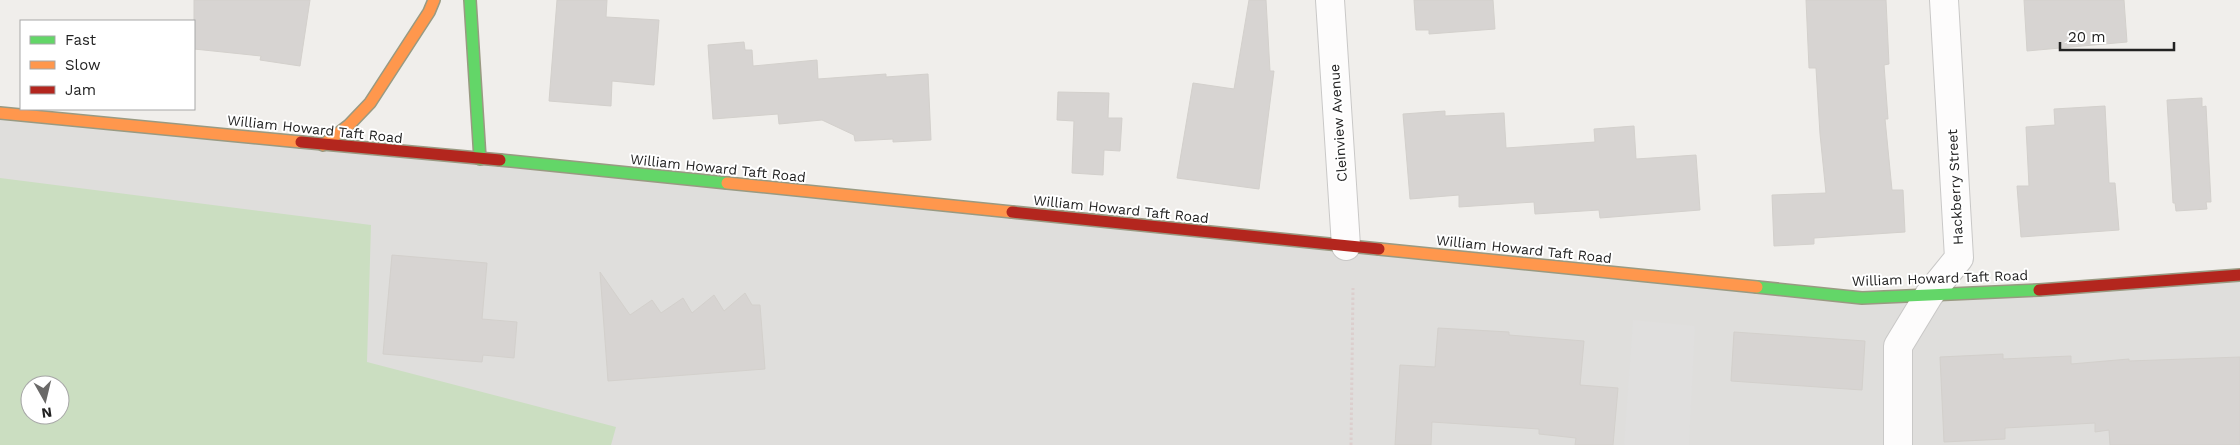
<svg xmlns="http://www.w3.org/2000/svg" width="2240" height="445" viewBox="0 0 2240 445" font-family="'Work Sans',sans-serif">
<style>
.residential{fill:#dfdedc;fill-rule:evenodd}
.forest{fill:#cbdec1;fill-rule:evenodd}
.parking{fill:#e0dfde}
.building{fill:#d7d4d2;stroke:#d3d0cc}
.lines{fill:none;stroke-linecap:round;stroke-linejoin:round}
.street-casing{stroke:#c9c8c7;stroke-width:30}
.fast-casing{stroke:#999a82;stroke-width:14}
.slow-casing{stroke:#999a82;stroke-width:14}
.jam-casing{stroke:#999a82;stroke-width:14}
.path{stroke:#dccecd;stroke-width:3;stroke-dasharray:2.5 2.5;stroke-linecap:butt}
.street{stroke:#fdfcfc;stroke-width:28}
.fast{stroke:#63d668;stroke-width:11}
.slow{stroke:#ff974d;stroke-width:11}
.jam{stroke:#b3261e;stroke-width:11}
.labels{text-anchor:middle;stroke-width:4;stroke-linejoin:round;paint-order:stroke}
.street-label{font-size:14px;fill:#222;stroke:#fff}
</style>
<rect width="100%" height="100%" fill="#f0eeeb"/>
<path class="residential" d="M0,113L1862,298L2240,275V445H0ZM30,385H60V415H30Z"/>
<path class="forest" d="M0,178L371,225L367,362L616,427L611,445H0ZM30,385H60V415H30Z"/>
<path class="parking" d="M1633,320L1695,326L1689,445H1624Z"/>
<g class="building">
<path d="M194,0H310L300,66L260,60L261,56L194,49Z"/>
<path d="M557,0H607L606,17L659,20L654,85L612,81L611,106L549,101Z"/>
<path d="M1249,0H1266L1270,71H1274L1259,189L1177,178L1193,83L1234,89Z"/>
<path d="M1414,0H1493L1495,29L1429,34V30H1416Z"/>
<path d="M1806,0H1886L1889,64L1884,65L1888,119H1885L1892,190H1903L1905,232L1814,238V244L1774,246L1772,195L1826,193L1820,134L1816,68H1809Z"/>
<path d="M2024,0H2124L2127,42L2027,51Z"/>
<path d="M744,42L745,50H752L753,66L817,60L818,79L886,74V77L928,74L931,140L893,142V139L855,141L854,135L822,120L779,124L778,114L713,119L708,45Z"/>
<path d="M1058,92L1109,93L1108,118H1122L1120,151L1104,150L1103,175L1072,173L1074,121L1057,120Z"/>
<path d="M2202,98V107L2206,106L2211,202H2206L2207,209L2176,211L2175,203H2173L2167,100Z"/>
<path d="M2105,106L2109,183H2115L2119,230L2021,237L2017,186H2029L2026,127L2055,125L2054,109Z"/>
<path d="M1445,111V116L1504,113L1506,148L1595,142L1594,129L1634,126L1636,159L1696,155L1700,210L1600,218L1599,210L1535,214L1534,202L1459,207V195L1410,199L1403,114Z"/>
<path d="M392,255L487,263L482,319L517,322L514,358L483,355L482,362L383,354Z"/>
<path d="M600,272L630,315L652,300L661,313L683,298L692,313L714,295L724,311L745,293L752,305H760L765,369L608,381Z"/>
<path d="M1438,328L1509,332V335L1584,341L1580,385L1618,388L1613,445H1575L1576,438L1539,434V429L1432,422L1431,445H1395L1400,365L1435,367Z"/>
<path d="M1734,332L1865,341L1862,390L1731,381Z"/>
<path d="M2003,354V359L2071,356V364L2129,359V361L2240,357V445H2110L2109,430L2095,432V423L2005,428V439L1944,442L1940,357Z"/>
</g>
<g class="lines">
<g class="street-casing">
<g id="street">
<path d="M1330,0L1346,246"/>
<path d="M1898,445V346L1929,295L1959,258L1944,0"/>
</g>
</g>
<g class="fast-casing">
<g id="fast">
<path d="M470,0L480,159"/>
<path d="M500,160L727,183"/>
<path d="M1757,287L1862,298L2039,290"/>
</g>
</g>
<g class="slow-casing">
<g id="slow">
<path d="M0,113L301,142"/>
<path d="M323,145L349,125L370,103L429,12L434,0"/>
<path d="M727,183L1012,212"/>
<path d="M1379,249L1757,287"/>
</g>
</g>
<g class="jam-casing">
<g id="jam">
<path d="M301,142L500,160"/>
<path d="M1012,212L1379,249"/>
<path d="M2039,290L2240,275"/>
</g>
</g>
<path class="path" d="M1351,445L1353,288"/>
<use href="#street" class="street"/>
<use href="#fast" class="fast"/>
<use href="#slow" class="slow"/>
<use href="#jam" class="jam"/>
</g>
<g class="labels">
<g class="street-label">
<text transform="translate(1338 123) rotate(-94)" y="5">Cleinview Avenue</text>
<text transform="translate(315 129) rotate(6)" y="5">William Howard Taft Road</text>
<text transform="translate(718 168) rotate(6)" y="5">William Howard Taft Road</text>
<text transform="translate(1955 187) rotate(-93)" y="5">Hackberry Street</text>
<text transform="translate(1121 209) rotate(6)" y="5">William Howard Taft Road</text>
<text transform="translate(1524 249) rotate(6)" y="5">William Howard Taft Road</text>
<text transform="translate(1940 278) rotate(-2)" y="5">William Howard Taft Road</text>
</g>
</g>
<rect x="20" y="20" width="175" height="90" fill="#ffffff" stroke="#a7a7a7"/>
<rect x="30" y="36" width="25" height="8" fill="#63d668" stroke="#a7a7a7"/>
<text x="65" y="45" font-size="15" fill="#222222">Fast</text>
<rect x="30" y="61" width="25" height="8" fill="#ff974d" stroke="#a7a7a7"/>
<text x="65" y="70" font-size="15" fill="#222222">Slow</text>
<rect x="30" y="86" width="25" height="8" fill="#b3261e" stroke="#a7a7a7"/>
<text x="65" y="95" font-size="15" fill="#222222">Jam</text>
<g transform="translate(45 400) rotate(172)"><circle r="24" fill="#ffffff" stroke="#a7a7a7"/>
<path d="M0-4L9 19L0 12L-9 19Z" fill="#6a6968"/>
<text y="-8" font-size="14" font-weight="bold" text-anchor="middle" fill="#222222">N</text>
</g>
<path d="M2060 42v8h114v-8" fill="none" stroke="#222222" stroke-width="2.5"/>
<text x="2068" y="42" font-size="15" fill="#222222" stroke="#ffffff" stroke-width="4" paint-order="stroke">20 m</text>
</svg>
